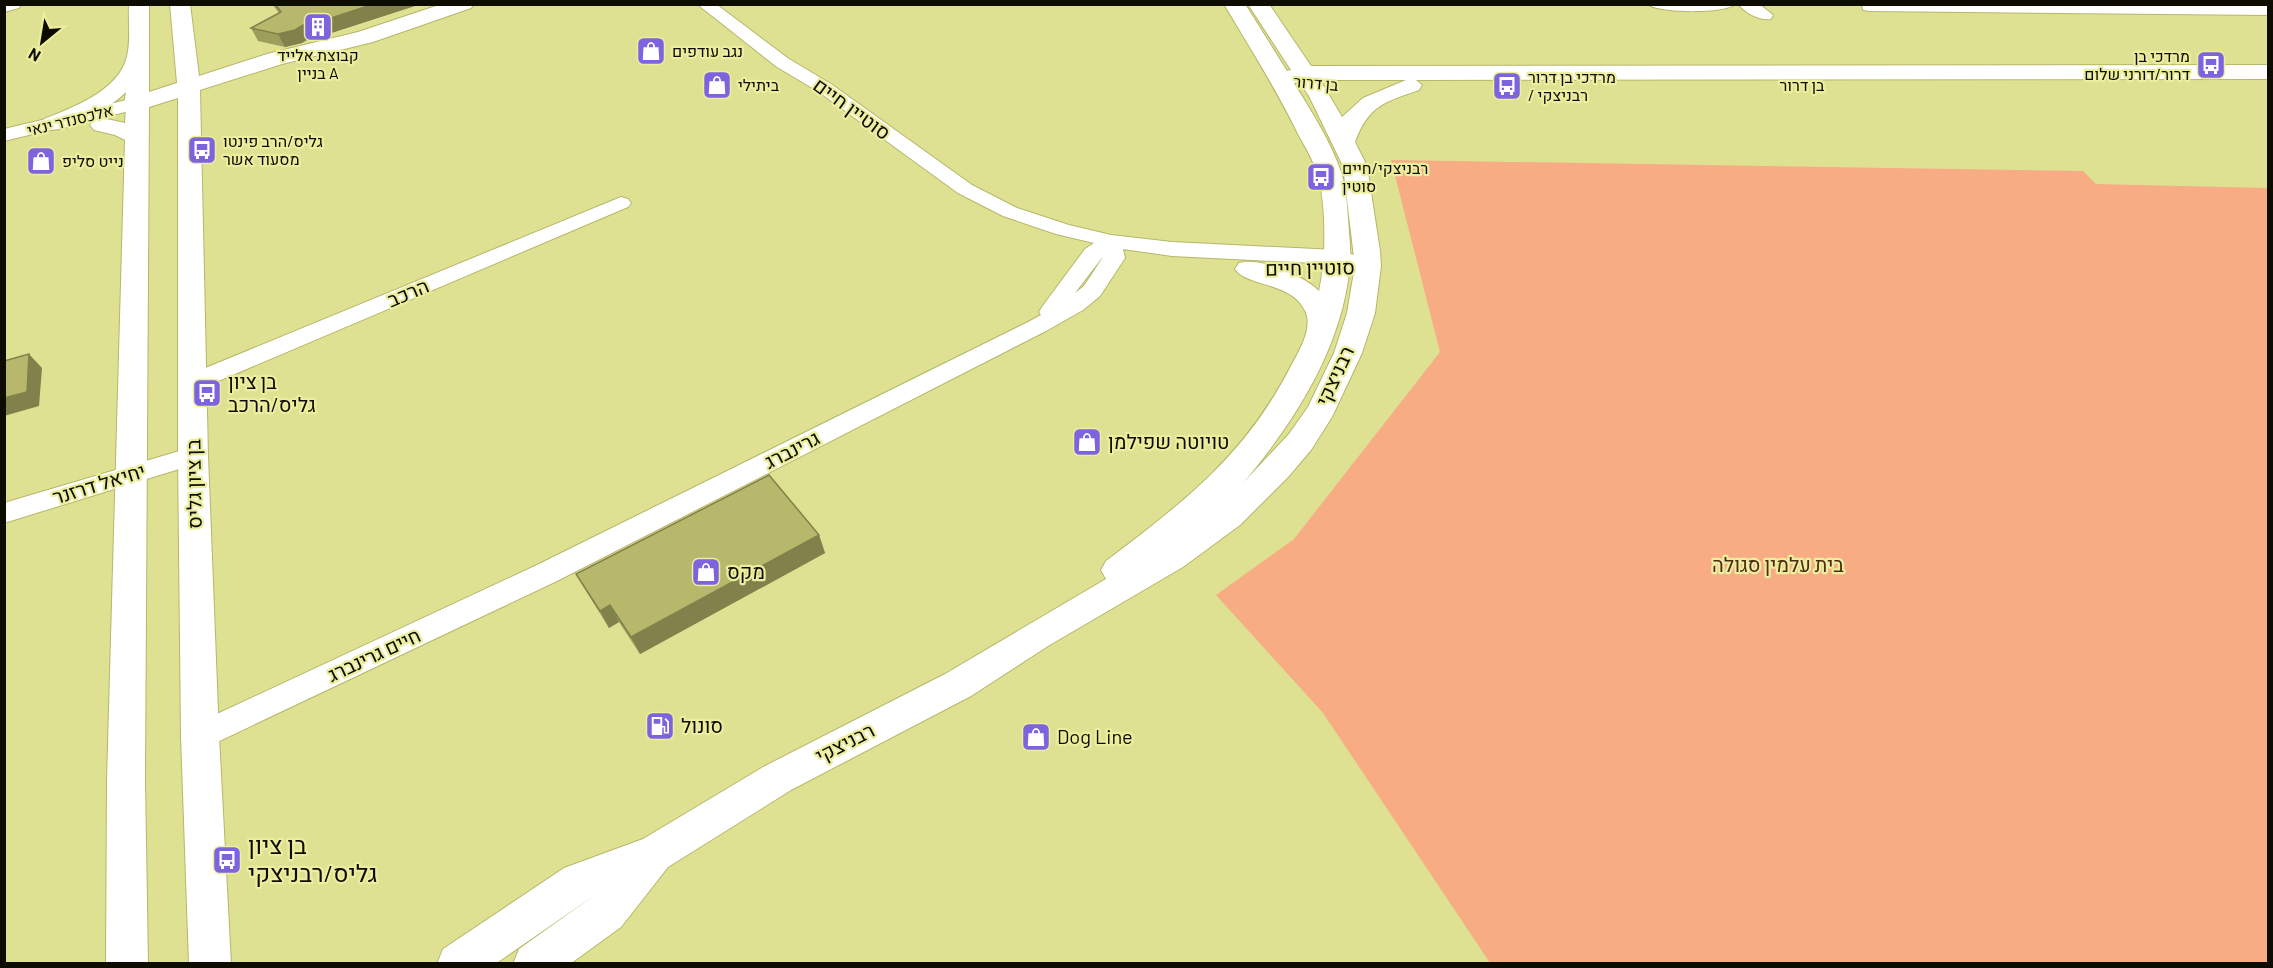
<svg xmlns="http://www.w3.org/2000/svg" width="2273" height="968" viewBox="0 0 2273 968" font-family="Barlow,Heebo,sans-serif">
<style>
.green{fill:#f7ac84}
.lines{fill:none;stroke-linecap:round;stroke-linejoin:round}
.minor-casing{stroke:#b6b769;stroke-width:2}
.tertiary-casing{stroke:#b6b769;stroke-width:2}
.minor{fill:#fff;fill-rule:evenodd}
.tertiary{fill:#fff;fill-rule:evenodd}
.wall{fill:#9d9e5c}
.shaded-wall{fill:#80814b}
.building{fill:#b7b86b;stroke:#80814b;stroke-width:1.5}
.labels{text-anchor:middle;stroke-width:4.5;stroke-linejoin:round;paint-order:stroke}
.far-poi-label{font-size:16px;fill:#0d0c00;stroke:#ecee9f;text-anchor:start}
.far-street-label{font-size:16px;fill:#0d0c00;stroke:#ecee9f}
.street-label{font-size:20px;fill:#0d0c00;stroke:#ecee9f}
.poi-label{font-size:20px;fill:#0d0c00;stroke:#ecee9f;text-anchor:start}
.park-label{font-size:20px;fill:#512911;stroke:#ecee9f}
.near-poi-label{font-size:24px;fill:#0d0c00;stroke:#ecee9f;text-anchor:start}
</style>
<rect width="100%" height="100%" fill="#dfe192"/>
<path class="green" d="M1391,160L2083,171L2096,184L2268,188V963H1490L1323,713L1216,595L1294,539L1440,352Z"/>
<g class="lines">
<g class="minor-casing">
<g id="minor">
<path d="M4,4H21L19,8L4,12Z"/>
<path d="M697,4H716L789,59L831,84L972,185L1017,208L1069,225L1111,235L1172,242L1336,250L1376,261L1379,266L1376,271L1368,273L1335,264L1172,256L1123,249L1125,258L1100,296L1083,310L1046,331L557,581L211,745L200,749L189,745L185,736L189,727L537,565L1030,321L1041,315L1039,312L1042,307L1085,249L1094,243L1056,234L1003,216L958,193L819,92L777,67ZM1103,257L1084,286L1075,293L1101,259Z"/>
<path d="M1648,4H1735C1726,14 1656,13 1648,4Z"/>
<path d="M1738,4H1759L1773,15L1771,19C1759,21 1746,13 1738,4Z"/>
<path d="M1862,4H2268V15L1869,11L1863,10Z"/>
<path d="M135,98L142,100L144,104L142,108L4,141V129Z"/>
<path d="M621,197L628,199L631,203L628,207L202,388L194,390L186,388L182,382L186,376Z"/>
<path d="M193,447L202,450L205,456L202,462L4,523V503Z"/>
</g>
</g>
<g class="tertiary-casing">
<g id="tertiary">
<path d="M129,4H149V92L177,83L170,4H190L199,76L267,54L358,32L442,4H474L471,8L373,42L282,64L200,90L208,456L219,736L231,964H189L181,736L178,456V98L149,107L145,780L148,964H106L107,780L125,140L115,135L94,130L90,125L94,120L102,118L125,123L126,107L124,104L126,92C110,108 67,135 44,129L40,124L44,119C72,108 120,90 127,56C131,40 128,21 129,4Z"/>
<path d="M1224,4H1245L1287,71L1291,70L1248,4H1269L1311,66L2268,65V79L1416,80L1422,85L1419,90C1384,102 1368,106 1355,142L1367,166L1380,251L1381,266L1375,313L1362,353L1332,417L1311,450L1289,476L1240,525L1183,567L1048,646L971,696L791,790L668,867L621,927L570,964H513L519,949L595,895L495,964H437L443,949L564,868L643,839L765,766L945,674L1106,579L1101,570L1106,561C1185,501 1246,455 1292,364C1300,349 1312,329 1306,313C1293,281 1246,287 1235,269L1239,263C1260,257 1303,275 1319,291C1326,260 1327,204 1317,173C1313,160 1306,148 1299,136C1277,90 1250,48 1224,4ZM1320,80H1406L1363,98L1342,117ZM1299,82L1309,96L1343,166L1355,266L1347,313L1334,353L1308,407L1289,434L1243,483C1293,424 1340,351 1349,273C1352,255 1349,236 1348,218C1347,203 1346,187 1341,172C1331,142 1311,111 1294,83Z"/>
</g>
</g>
<use href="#minor" class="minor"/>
<use href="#tertiary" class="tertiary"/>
</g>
<g class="wall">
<path d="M272,4H421L325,35L321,31L302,43L285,47L258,41L251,28L279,13Z"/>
<path d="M819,535L825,553L640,654L619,622L609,628L586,591L576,574Z"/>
</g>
<g class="shaded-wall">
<path d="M374,4H421L325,35L319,22Z"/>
<path d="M315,18L321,31L302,43L285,47L278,34Z"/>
<path d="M29,354L42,368L39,406L4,416V398Z"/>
<path d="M819,535L825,553L640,654L631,637Z"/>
<path d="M610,605L619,622L609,628L600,611Z"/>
</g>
<g class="building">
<path d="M275,4H374L319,22L315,18L295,30L278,34L251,28L281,12Z"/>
<path d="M29,354L27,392L4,398V361Z"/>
<path d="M769,475L819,535L631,637L610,605L600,611L576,574Z"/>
</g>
<defs>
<g id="building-square" transform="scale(1.5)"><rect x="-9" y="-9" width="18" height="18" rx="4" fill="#7d63de" stroke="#ecee9f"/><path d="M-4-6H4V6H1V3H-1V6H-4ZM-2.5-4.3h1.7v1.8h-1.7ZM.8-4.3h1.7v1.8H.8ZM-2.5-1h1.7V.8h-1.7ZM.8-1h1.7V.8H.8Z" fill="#fff"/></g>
<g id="shop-square" transform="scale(1.5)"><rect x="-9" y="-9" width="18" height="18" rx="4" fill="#7d63de" stroke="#ecee9f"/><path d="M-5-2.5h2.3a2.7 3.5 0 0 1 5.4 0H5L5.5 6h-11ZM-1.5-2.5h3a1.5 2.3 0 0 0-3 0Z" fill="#fff"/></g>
<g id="bus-square" transform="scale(1.5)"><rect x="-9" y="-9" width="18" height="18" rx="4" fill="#7d63de" stroke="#ecee9f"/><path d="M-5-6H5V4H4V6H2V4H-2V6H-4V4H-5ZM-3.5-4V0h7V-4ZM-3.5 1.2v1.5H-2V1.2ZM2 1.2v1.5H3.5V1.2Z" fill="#fff"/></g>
<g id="fuel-square" transform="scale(1.5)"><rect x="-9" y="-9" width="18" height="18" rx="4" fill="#7d63de" stroke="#ecee9f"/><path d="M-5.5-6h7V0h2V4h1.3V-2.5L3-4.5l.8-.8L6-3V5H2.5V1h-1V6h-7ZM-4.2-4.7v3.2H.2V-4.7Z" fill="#fff"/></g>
</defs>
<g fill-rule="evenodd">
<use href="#building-square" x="318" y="27"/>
<use href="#shop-square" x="651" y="51"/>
<use href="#bus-square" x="2211" y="65"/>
<use href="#shop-square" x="717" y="85"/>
<use href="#bus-square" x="1507" y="86"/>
<use href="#bus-square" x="202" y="150"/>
<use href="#shop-square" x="41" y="161"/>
<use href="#bus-square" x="1321" y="177"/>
<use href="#bus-square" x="207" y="393"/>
<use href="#shop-square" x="1087" y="442"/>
<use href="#shop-square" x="706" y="572"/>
<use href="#fuel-square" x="660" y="726"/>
<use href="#shop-square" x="1036" y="737"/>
<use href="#bus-square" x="227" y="860"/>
</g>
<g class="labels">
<g class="far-poi-label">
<text x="672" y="57">נגב עודפים</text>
<text x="318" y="61" text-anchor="middle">קבוצת אלייד<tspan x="318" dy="18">בניין A</tspan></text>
<text x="2190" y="62" text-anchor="end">מרדכי בן<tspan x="2190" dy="18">דרור/דורני שלום</tspan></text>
<text x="1528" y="83">מרדכי בן דרור<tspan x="1528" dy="18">/ רבניצקי</tspan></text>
<text x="738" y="91">ביתילי</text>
<text x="223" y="147">גליס/הרב פינטו<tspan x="223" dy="18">מסעוד אשר</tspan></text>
<text x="62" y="167">נייט סליפ</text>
<text x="1342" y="174">רבניצקי/חיים<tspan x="1342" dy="18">סוטין</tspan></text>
</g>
<g class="far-street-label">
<text transform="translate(1316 83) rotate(5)" y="6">בן דרור</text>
<text x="1802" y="91">בן דרור</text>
<text transform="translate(70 120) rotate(-14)" y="6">אלכסנדר ינאי</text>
</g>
<g class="street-label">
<text transform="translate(852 109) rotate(36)" y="7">סוטיין חיים</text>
<text transform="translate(1310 268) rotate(-1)" y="7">סוטיין חיים</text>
<text transform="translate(408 293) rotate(-23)" y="7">הרכב</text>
<text transform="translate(1335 376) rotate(-65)" y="7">רבניצקי</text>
<text transform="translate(792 450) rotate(-27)" y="7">גרינברג</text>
<text transform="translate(99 484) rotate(-17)" y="7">יחיאל דרזנר</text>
<text transform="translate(194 484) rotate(-91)" y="7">בן ציון גליס</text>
<text transform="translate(374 655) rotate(-25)" y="7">חיים גרינברג</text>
<text transform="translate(845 743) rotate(-27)" y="7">רבניצקי</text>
</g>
<g class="poi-label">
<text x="228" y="389">בן ציון<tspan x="228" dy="23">גליס/הרכב</tspan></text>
<text x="1108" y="449">טויוטה שפילמן</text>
<text x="727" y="579">מקס</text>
<text x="681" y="733">סונול</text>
<text x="1057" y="744">Dog Line</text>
</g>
<g class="park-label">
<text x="1778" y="572">בית עלמין סגולה</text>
</g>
<g class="near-poi-label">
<text x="248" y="854">בן ציון<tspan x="248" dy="28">גליס/רבניצקי</tspan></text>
</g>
</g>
<rect width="2273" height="968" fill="none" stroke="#0d0c00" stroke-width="12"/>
<g transform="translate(42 42) rotate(210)" stroke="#ecee9f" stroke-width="4.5" paint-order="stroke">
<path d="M0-4.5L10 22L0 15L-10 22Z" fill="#0d0c00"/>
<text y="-9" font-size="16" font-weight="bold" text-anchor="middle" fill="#0d0c00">N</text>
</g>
</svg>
